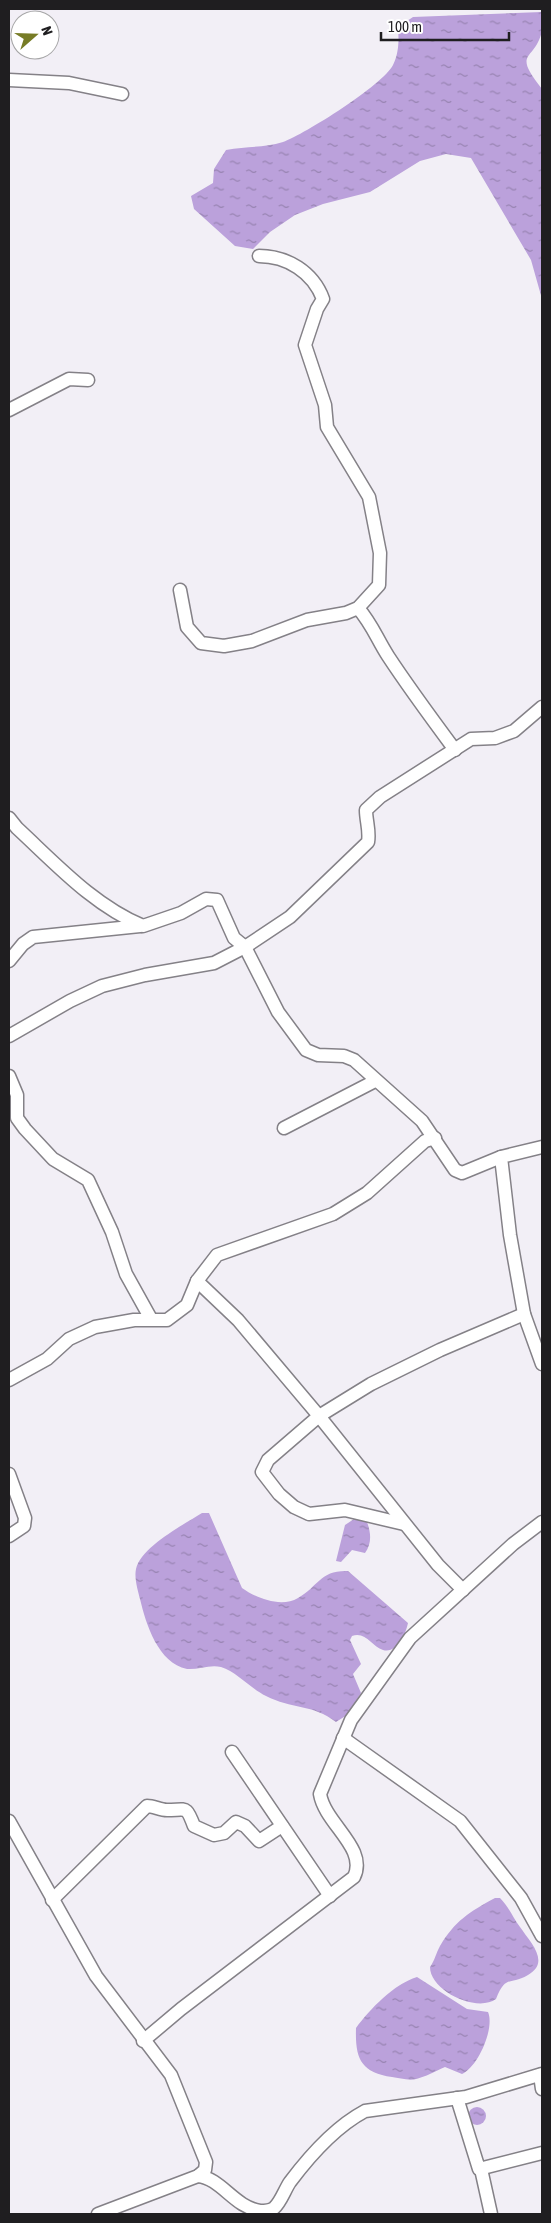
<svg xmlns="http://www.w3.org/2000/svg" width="551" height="2223" viewBox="0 0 551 2223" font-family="'Asap Condensed',sans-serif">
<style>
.water{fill:url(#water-ripples)}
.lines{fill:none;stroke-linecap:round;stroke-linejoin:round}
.minor-casing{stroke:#848187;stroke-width:15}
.minor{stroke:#fff;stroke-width:12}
</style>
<defs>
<pattern id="water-ripples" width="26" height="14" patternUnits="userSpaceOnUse" patternTransform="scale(1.25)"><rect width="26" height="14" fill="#bba1db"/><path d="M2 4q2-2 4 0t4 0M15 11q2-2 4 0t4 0" fill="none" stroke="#9783b1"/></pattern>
</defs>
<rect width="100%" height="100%" fill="#f2eff6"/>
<g class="water">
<path d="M542,12C542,18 543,25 542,31C535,62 511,50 542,89V299L531,260L471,158L446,154L420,161L370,192L323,204L295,215L270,232L253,249L235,246L194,209L191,196L213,183L214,169L226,150C246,146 264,148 283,142C305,134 383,85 393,65C399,53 399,40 398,27L413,17Z"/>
<path d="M202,1513H209L242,1588C256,1598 281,1608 298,1598C319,1586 320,1570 348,1571L408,1623C406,1633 397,1654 383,1650C372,1647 366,1631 352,1636L350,1640L361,1664L353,1674L361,1693L347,1715L336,1722C313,1704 291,1709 266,1696C251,1689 237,1672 221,1667C210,1664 198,1670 187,1669C158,1663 146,1624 140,1599C138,1591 134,1578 136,1569C141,1547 183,1525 202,1513Z"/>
<path d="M354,1519L367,1522C371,1533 372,1543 365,1553L352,1550L341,1562L336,1561L345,1525Z"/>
<path d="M495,1898H500C509,1907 513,1918 520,1927C530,1942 551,1962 528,1975C509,1986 506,1974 496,1999C477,2013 430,1991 430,1967C435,1960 436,1953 440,1946C455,1921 469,1912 495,1898Z"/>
<path d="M417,1977L467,2009L488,2012C495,2028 478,2067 462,2074L445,2067C436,2071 425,2077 416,2079C409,2081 399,2078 392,2077C361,2072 355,2059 356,2028C370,2009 394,1984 417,1977Z"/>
<circle cx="477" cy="2116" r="9"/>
</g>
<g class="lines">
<g class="minor-casing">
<g id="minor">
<path d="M9,80L69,83L122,94"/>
<path d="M9,410L69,379L88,380"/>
<path d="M180,590L187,627L201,643L224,646L252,641L307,620L346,613L358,608L379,585L380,553L369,497L327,427L325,405L305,345L317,309L323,299C313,272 287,256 259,256"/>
<path d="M358,608C372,624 377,639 388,656C409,688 432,719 455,750"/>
<path d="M9,818L17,828C56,864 93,905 143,926L181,913L206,899L217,900L234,938L245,947L278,1012L306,1050L318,1055L344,1056L354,1060L422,1121L455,1170L462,1173L501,1157"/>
<path d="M9,961L23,944L33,937L140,926"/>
<path d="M9,1036L70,1001L102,986L145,975L214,963L245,947L290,917L368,842C370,831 366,821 366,810L380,797L471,739L495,738L514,731L542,707"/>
<path d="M9,1076L17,1095V1118L25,1129L53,1159L88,1180L112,1232L126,1274L151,1319"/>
<path d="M284,1128L375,1081"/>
<path d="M542,1147L501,1157L510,1235L524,1314L542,1364"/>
<path d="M197,1281L238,1320L319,1416L268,1460L262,1472L279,1494L294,1507L309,1514L345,1510L404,1524"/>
<path d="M9,1380L47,1359L69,1339L95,1327L134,1320H167L187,1305L197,1281L217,1255L333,1214L367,1193L425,1141L435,1138"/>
<path d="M9,1474L25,1518L24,1526L9,1536"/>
<path d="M463,1590L438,1565L319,1416L371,1384L440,1350L524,1314"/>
<path d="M343,1738L460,1821L521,1898L542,1936"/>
<path d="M232,1752L330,1896"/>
<path d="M9,1821L96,1976L171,2075L206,2162L205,2170L198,2176L98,2214"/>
<path d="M52,1900L147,1806C154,1806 160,1810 167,1810C187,1810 186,1805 194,1826L214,1835L224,1833L236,1822L245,1826L259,1841L282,1826"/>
<path d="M143,2041L181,2009L354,1877C368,1848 325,1824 320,1794L351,1720L410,1638L513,1544L542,1522"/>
<path d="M540,2075L542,2089"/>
<path d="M457,2098L479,2169L542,2153"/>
<path d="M481,2169L491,2214"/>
<path d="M198,2176C221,2178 234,2207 260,2211C265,2211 270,2211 274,2208C281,2202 285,2189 290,2182C311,2154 335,2127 365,2111L466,2097L542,2074"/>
</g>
</g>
<use href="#minor" class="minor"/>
</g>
<rect width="551" height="2223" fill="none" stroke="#1f1e20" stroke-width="20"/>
<g transform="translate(35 35) rotate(70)"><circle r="24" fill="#ffffff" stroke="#a5a5a6"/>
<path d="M0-4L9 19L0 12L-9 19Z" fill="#777c26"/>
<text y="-8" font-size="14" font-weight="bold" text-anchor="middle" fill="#1f1e20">N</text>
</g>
<path d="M381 32v8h128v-8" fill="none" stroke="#1f1e20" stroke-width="2.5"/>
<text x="388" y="32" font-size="15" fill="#1f1e20" stroke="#ffffff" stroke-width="4" paint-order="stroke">100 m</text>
</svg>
